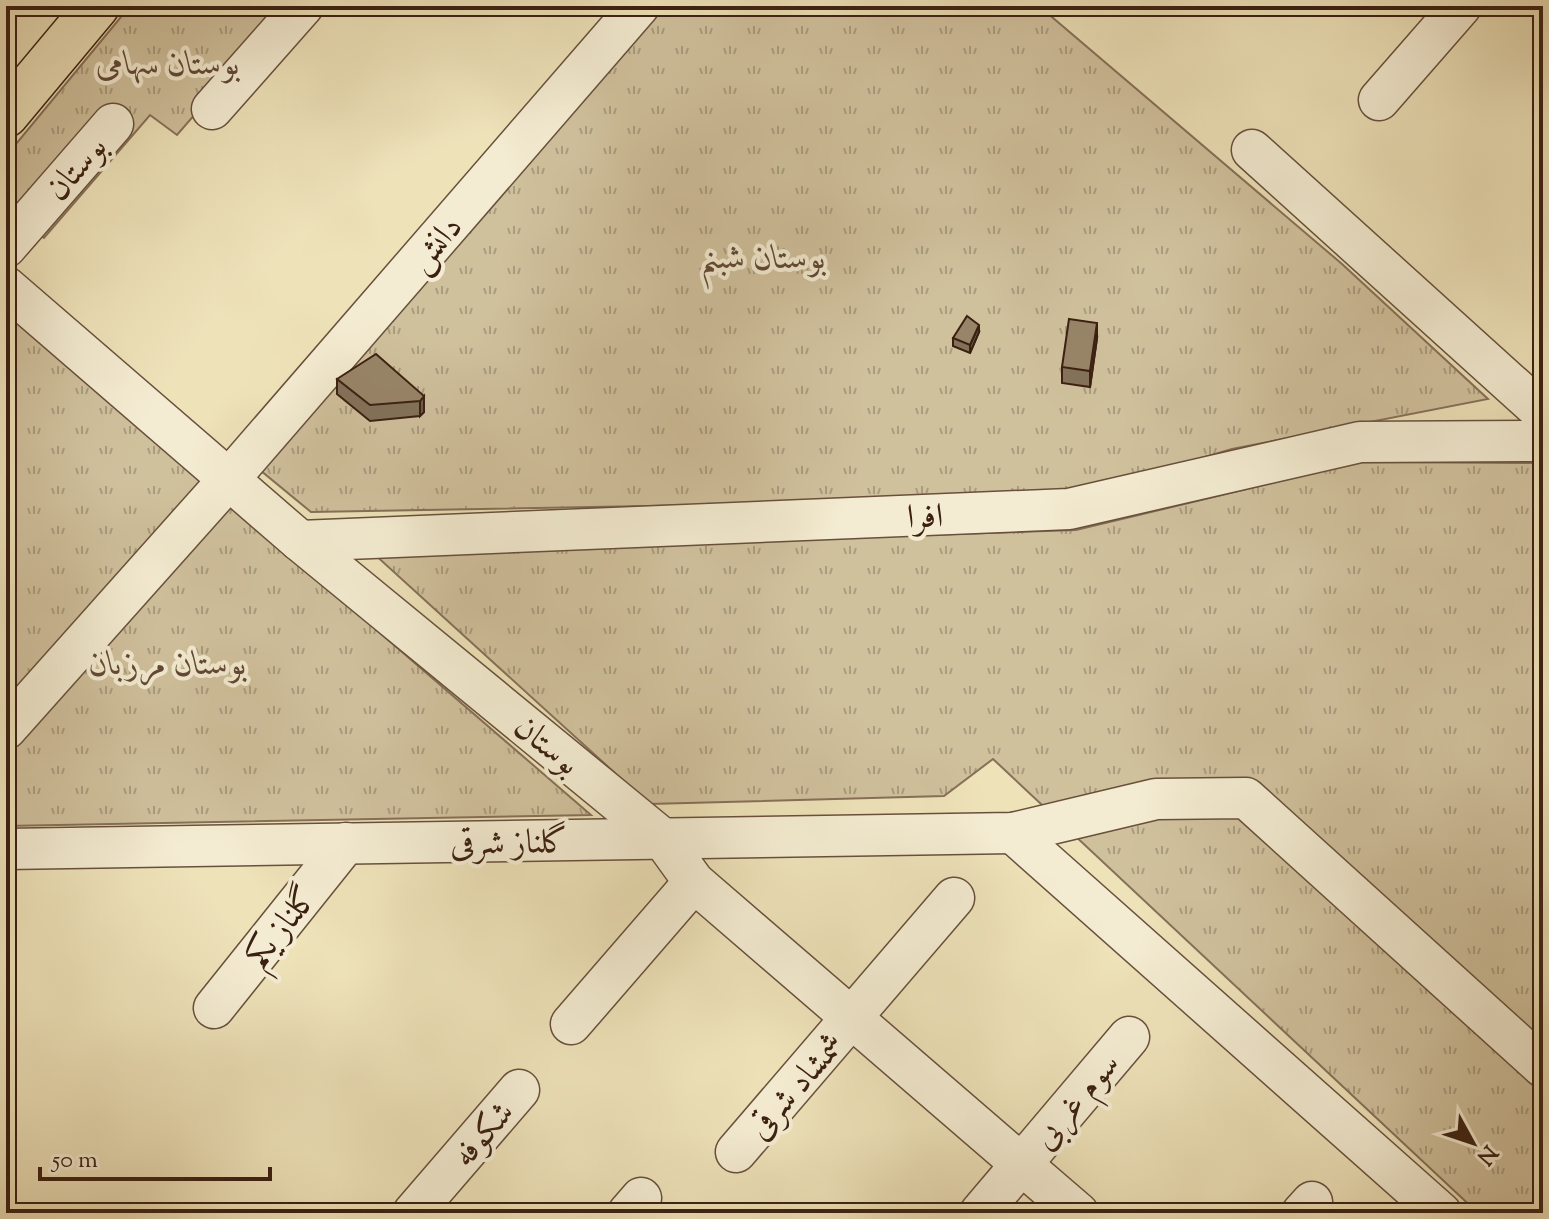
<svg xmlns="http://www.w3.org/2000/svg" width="1549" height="1219" viewBox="0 0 1549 1219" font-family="'Sorts Mill Goudy',Amiri,serif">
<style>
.park{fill:url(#park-tufts);stroke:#867058;stroke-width:2}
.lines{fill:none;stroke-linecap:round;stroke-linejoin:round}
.minor-casing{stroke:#68503c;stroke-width:43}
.highway-casing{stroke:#3b2012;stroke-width:47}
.minor{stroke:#f4ecd2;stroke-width:40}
.highway{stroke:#eee2b9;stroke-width:44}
.wall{fill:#83725a;stroke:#3b2012;stroke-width:2}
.shaded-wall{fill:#6a5d4a;stroke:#3b2012;stroke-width:2}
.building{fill:#988569;stroke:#3b2012;stroke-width:2}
.labels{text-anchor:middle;stroke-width:8;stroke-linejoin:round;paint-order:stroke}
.park-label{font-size:34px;font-style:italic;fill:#604835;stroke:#f4ecd2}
.street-label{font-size:34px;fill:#3b2012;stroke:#f4ecd2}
</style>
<defs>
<pattern id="park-tufts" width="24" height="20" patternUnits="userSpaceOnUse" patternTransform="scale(2)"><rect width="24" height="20" fill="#d0c19d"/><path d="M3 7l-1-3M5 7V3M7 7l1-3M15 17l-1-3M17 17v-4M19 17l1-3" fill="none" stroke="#aa9c7f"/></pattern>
</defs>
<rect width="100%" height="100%" fill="#eee2b9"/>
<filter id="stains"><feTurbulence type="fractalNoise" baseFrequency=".0025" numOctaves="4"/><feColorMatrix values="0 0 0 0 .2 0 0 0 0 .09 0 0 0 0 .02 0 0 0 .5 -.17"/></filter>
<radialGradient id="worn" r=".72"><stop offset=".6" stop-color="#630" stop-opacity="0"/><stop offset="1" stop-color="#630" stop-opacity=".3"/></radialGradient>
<g class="park">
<path d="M130,6H289L177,135L150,115L44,238L15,216L6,226V156Z"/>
<path d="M649,6H1039L1342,264L1488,399L1232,449L1100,488L758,504L311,512L249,461Z"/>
<path d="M6,310L591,815L6,826Z"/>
<path d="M1360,462L1543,463V1213H1478L993,759L944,796L649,804L373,553L1076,530Z"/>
</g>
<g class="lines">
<g class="minor-casing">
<g id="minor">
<path d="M1379,100L1461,6"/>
<path d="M212,109L303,6"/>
<path d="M1252,150L1543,413"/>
<path d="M6,247L113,124"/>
<path d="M6,287L300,541L663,839L694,882L1078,1213"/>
<path d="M300,541L1069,509L1360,442L1543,441"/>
<path d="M6,729L229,479L639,6"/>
<path d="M1013,833L1441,1213"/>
<path d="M6,849L1013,833L1156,799L1246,798L1543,1067"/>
<path d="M214,1008L346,843"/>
<path d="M571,1024L694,882"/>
<path d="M736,1152L954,898"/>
<path d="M413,1213L519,1090"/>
<path d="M628,1213L641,1198"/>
<path d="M980,1213L1129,1037"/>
<path d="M1302,1213L1312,1202"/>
</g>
</g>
<g class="highway-casing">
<path id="highway" d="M6,115L97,6"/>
</g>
<use href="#minor" class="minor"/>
<use href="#highway" class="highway"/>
</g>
<g class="wall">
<path d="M979,332L970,353L953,346V338Z"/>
<path d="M1097,338L1090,387L1062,383V367Z"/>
<path d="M337,379L424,396V412L420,416L370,421L337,394Z"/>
</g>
<g class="shaded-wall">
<path d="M1097,323V338L1090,387V371Z"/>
<path d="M979,325V332L970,353V345Z"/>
<path d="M15,355V370L6,380V365Z"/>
<path d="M424,396V412L420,416V401Z"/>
</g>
<g class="building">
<path d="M967,316L979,325L970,345L953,338Z"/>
<path d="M1069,319L1097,323L1090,371L1062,367Z"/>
<path d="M6,347L15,355L6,365Z"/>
<path d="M376,354L424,396L420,401L370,405L337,379Z"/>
</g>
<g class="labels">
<g class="park-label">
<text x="168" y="74">بوستان سهامی</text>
<text x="763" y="268">بوستان شبنم</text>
<text x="168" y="674">بوستان مرزبان</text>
</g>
<g class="street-label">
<text transform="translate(75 167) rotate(-49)" y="12">بوستان</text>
<text transform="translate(434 243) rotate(-49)" y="12">دانش</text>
<text transform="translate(925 515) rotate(-2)" y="12">افرا</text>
<text transform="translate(548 744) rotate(39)" y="12">بوستان</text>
<text transform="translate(509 841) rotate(-1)" y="12">گلناز شرقی</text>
<text transform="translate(280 926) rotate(-51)" y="12">گلناز یکم</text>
<text transform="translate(795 1085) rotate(-49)" y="12">شمشاد شرقی</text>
<text transform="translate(1075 1100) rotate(-50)" y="12">سوم غربی</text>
<text transform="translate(482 1133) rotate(-49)" y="12">شکوفه</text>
</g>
</g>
<rect width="1549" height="1219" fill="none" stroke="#eee2b9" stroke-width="32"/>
<rect x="8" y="8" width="1533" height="1203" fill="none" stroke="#3b2012" stroke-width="4"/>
<rect x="16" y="16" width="1517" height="1187" fill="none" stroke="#3b2012" stroke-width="2"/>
<g transform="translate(1473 1143) rotate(130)" stroke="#f4ecd2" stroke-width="6" paint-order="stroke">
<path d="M0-6L14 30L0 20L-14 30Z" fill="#3b2012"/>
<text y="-12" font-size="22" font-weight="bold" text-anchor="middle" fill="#3b2012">N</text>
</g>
<path d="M40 1167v12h230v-12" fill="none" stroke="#3b2012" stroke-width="4"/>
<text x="52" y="1167" font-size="24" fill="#3b2012" stroke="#f4ecd2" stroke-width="6" paint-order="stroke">50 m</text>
<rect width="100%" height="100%" filter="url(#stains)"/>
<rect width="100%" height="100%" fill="url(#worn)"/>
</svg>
